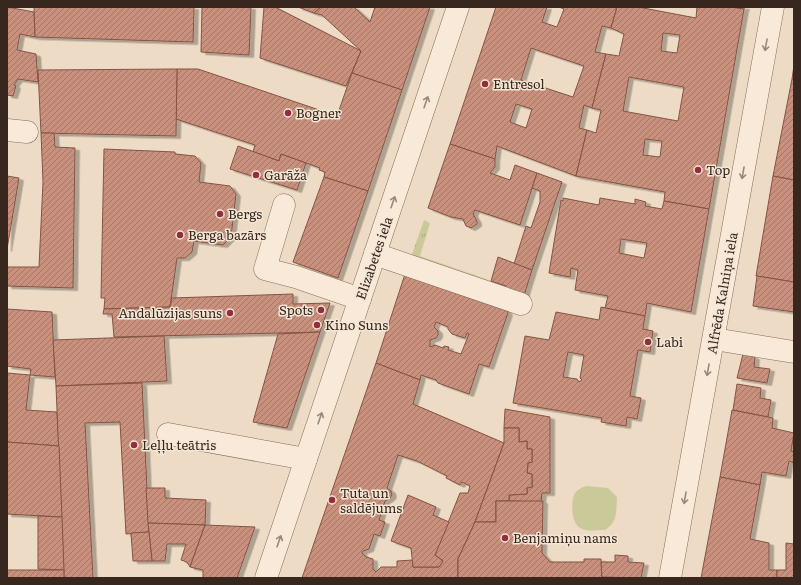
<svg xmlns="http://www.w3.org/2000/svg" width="801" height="585" viewBox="0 0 801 585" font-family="Literata,serif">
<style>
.grass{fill:url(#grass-tufts)}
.garden{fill:#cac99a}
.building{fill:url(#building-hatch);stroke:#855343;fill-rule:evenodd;filter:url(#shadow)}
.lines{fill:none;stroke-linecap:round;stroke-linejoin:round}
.minor-casing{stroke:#876c5c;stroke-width:23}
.minor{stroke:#f8e9d8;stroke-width:22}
.oneway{stroke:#98887c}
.poi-dot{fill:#942e3f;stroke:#f4e6d5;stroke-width:1.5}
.labels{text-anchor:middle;stroke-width:3;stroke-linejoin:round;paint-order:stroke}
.poi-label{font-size:13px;fill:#38271f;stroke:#f4e6d5;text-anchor:start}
.street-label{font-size:13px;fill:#38271f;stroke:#f4e6d5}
</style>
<defs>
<pattern id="grass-tufts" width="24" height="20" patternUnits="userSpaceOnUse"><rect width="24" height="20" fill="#cac99a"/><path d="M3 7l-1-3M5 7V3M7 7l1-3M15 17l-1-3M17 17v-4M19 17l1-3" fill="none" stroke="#aead84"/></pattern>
<pattern id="building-hatch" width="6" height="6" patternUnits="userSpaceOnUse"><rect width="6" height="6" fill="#c9917d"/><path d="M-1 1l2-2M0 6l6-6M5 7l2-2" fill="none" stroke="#a47666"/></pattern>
<filter id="shadow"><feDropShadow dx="4.5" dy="2.5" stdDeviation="0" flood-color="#0004"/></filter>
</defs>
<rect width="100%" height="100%" fill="#eddbc5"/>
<path class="grass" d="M424,220L430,223L420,256L506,286L504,292L410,260Z"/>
<path class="garden" d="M586,486L608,488L617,497C616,511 618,522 605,530C597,530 586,532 580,528C571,522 571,504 574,495C576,490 581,488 586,486Z"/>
<g class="building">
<path d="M7,7L34,12L35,37L20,34L17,50L36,54L38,82L18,79L14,85L16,86L13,96L7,95Z"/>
<path d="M34,7H194L193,42L35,37Z"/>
<path d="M202,7H251L249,55L201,52Z"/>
<path d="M264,7H275L361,51L346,86L260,58Z"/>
<path d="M298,7H321L314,13Z"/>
<path d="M321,7H354L370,22L375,7H430L402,90L352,73L361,51L322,15L314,13Z"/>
<path d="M496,7H547L542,22L557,27L564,9L559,7H617L611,28L602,26L595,52L606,54L592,108L584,105L579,128L587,130L576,176L497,146L495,159L450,144ZM531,48L584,66L573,97L521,80ZM516,104L532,109L526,128L510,122Z"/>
<path d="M617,7H638L696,18L697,7H732L744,9L709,209L664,201L665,192L576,176L587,130L596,133L601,110L592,108L606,54L619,56L624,34L611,28ZM663,33L680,35L677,53L661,51ZM629,77L684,87L678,121L623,111ZM645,139L662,141L660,157L643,155Z"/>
<path d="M732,7H745L744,9Z"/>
<path d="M794,65V79H792Z"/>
<path d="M177,69H198L337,116L352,73L402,90L368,191L324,177L325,172L319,170L320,168L281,154L279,161L253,152L255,145L176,119Z"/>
<path d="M177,69L176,136L41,133L38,70Z"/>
<path d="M792,79H794V180L773,176Z"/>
<path d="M41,133H54L55,147L75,148L73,288L7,286V267H39L43,182Z"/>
<path d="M450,144L495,159V167L490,173L510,180L515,165L537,173L520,225L475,210L473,214L477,221V224L471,228L466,226L463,219L451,217L428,208Z"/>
<path d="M238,146L279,161L281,154L306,163L297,190L230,169Z"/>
<path d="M104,149L175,152V154L195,156L201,163L199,182L230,186L236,194L231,237L223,245L194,241L192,252L185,258H177L170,307L104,309L105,298H101Z"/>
<path d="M537,173L562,182L532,270L514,264L526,226L531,228L540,202V191L532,188Z"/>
<path d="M7,176L19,178L7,249Z"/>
<path d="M773,176L794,180V282L756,276Z"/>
<path d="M324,177L368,191L338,278L293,262Z"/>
<path d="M563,198L599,205L600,198L635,204V199L646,202L645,206L662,209L664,201L709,209L691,312L647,303L645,316L605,308L608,296L575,290L578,270L571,268L570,277L549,273L561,200L563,201ZM621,239L647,243L644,258L619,253Z"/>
<path d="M498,257L532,270L523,299L504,292L506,286L491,281Z"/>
<path d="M406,271L503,305L508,313L489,367L479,364L469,394L438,383L436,380L421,375L420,380L376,363ZM436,322L448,327V329L452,334L465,338L467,333L469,334L461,354L448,350L449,347L444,346L443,348L435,345L430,347V340L436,338L438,335V331L434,327Z"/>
<path d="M757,276L794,282V312L753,306Z"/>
<path d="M293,294V304L330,303L320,332L114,337L112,314H103L104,309L170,307L172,298Z"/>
<path d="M601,307L645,316L643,329L653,331L650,352L638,350L630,396L641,398L637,419L627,417L626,426L601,422L602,418L513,403L525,336L549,340L556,312L599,320ZM568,352L584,355L580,378L582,380L579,382L577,379L563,377Z"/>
<path d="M7,309L52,312L55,377L30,375L31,369L7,366Z"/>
<path d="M320,332L287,428L253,422L278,334Z"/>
<path d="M164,336L167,381L56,386L53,340Z"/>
<path d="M743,354L755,357L754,367L770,369L767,383L737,378Z"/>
<path d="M376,363L420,380L413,404L504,443L475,522L458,559V578H302ZM398,455L417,461L447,476L446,478L460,485L462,482L470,486L468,493H460L435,555L443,561L439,567H413V560L397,561V567H381L376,572L373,569V559L366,557L362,553L363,551L369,549L374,534L380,536L385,522L379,520L385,501L390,498L392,495L391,491L387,488Z"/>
<path d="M7,373L30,375L26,410L57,412L59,446L7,442Z"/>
<path d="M142,383L149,532L126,534L120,422L85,423L93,578H64L56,386Z"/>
<path d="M737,384L761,388L760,398L771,400L768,417L733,410Z"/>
<path d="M505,409L550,417V493H542L541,502L509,501V495L527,494V488L532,487V474L527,473L528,463L532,462V449H527V441L519,442V428H504Z"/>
<path d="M732,410L773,418L772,428L794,433L791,451L794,452V463L789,461L786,476L762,472L760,485L720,477Z"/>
<path d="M504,428H519V442L527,441V449H532V462L528,463L527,473L532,474V487L527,488V494L509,495V501H496V522H475L504,443Z"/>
<path d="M7,442L59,446L62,517L7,514Z"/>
<path d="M720,477L760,485L750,539L769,543V570H777V578H701Z"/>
<path d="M146,488H165V498L206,500L205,525L148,523Z"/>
<path d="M408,495L436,507L433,515L449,522L435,555L443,561L439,567H413L411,548L391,541Z"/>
<path d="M496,501H543L542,553L550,562H584V559H601L602,577L606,578H458V559L475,522H496Z"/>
<path d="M38,516L62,517L64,570L38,569Z"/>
<path d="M148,523L205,525L190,567L187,562L181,560L186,544H167L165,561H152Z"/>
<path d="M205,525L255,527L237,578H203V570L190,567Z"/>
<path d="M149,532L152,561H133L131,533Z"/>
<path d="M786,543L794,544V578H777V570H786Z"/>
<path d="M615,555L628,556V562L644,563L641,578L602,577L601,562H615Z"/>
<rect x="7" y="570" width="57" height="8"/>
</g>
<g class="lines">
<g class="minor-casing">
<g id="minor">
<path d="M7,130L27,132"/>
<path d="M284,205L265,269L296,277L360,299"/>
<path d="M375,254L521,304"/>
<path d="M714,339L794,352"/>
<path d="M168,434L306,459"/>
<path d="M266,578L458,7"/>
<path d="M670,578L773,7"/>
</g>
</g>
<use href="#minor" class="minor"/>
</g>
<defs><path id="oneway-shaft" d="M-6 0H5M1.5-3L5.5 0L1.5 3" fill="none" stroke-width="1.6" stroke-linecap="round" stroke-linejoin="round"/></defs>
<g class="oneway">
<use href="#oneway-shaft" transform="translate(766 45) rotate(100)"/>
<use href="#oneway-shaft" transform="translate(426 102) rotate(-71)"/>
<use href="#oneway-shaft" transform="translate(743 173) rotate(100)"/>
<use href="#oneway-shaft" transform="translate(393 202) rotate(-71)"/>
<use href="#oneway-shaft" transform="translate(708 370) rotate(100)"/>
<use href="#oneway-shaft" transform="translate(320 418) rotate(-71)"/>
<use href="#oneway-shaft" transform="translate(685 498) rotate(100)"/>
<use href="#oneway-shaft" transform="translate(279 541) rotate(-71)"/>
</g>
<g class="poi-dot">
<circle cx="485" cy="84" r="4"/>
<circle cx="288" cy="113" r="4"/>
<circle cx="698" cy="170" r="4"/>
<circle cx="256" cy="175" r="4"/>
<circle cx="220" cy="214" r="4"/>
<circle cx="180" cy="235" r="4"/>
<circle cx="321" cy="310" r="4"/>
<circle cx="230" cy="313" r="4"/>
<circle cx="317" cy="325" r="4"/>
<circle cx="648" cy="342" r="4"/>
<circle cx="134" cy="445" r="4"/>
<circle cx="332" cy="500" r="4"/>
<circle cx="505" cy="538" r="4"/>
</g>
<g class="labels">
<g class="poi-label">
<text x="493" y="89">Entresol</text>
<text x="296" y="118">Bogner</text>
<text x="706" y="175">Top</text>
<text x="264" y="180">Garāža</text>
<text x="228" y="219">Bergs</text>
<text x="188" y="240">Berga bazārs</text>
<text x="313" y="315" text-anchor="end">Spots</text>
<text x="222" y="318" text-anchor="end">Andalūzijas suns</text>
<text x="325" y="330">Kino Suns</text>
<text x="656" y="347">Labi</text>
<text x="142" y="450">Leļļu teātris</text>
<text x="340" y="498">Tuta un<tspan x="340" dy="15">saldējums</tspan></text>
<text x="513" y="543">Benjamiņu nams</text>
</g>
<g class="street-label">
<text transform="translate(374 258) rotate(-71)" y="5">Elizabetes iela</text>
<text transform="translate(722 293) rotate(-80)" y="5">Alfrēda Kalniņa iela</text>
</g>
</g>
<rect width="801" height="585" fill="none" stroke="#38271f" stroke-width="16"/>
</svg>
